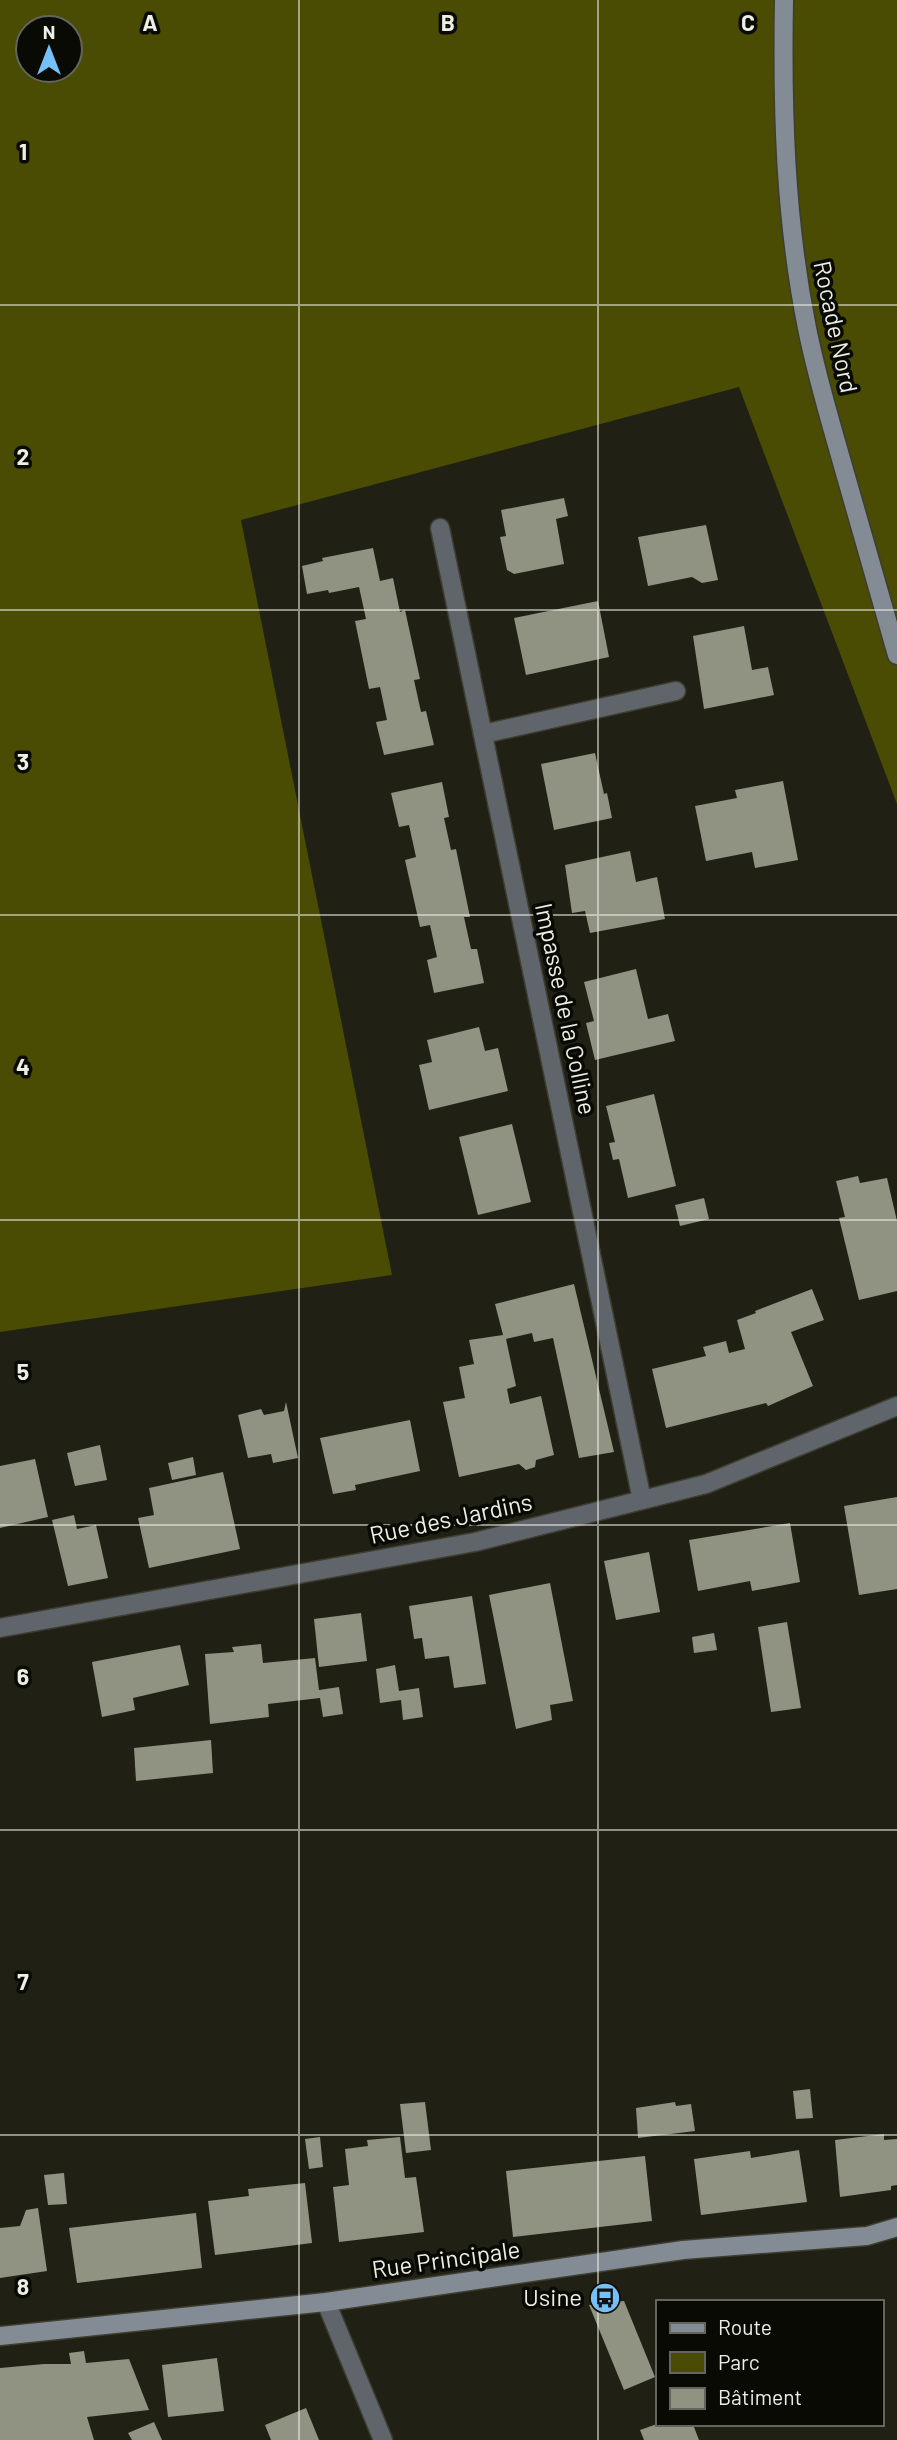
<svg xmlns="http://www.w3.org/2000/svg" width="897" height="2440" viewBox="0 0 897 2440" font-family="Barlow,sans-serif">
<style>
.green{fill:#494c02;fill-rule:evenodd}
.building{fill:#909282}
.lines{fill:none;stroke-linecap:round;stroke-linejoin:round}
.lane-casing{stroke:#3d3e31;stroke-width:21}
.street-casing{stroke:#3d3e31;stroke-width:21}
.secondary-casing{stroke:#3d3e31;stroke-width:21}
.lane{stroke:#5f656a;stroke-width:18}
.street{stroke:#5f656a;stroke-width:18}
.secondary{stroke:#838c94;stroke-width:18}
.grid{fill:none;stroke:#edeee5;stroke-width:2;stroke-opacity:0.55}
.labels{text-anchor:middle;stroke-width:7;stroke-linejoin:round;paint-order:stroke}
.street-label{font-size:24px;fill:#edeee5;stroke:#0a0a05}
.poi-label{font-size:24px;fill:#edeee5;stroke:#0a0a05;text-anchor:end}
.grid-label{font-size:23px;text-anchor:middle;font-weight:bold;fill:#edeee5;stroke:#0a0a05;stroke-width:7;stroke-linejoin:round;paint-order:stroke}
</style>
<rect width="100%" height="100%" fill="#202114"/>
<path class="green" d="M0,0H897V804L739,387L241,520L392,1275L0,1332ZM28,28H70V70H28Z"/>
<g class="building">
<path d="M564,498L568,516L556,519L564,564L514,574L507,570L500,537L506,536L501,510Z"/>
<path d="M706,525L718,580L702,583L692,577L648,586L638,537Z"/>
<path d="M373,548L380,581L393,578L400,612L405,610L420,679L414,680L421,712L426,711L434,745L384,755L376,722L387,720L380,687L369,689L355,621L366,619L359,587L329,593L328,590L307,594L302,566L323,561L322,558Z"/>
<path d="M598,601L609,657L526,675L514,618Z"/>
<path d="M744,626L752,670L768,667L774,695L704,709L693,636Z"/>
<path d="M595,753L604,794L607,793L612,818L554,830L541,764Z"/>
<path d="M783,781L798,860L755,868L752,852L706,861L695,806L737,798L735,790Z"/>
<path d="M442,782L449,817L444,818L451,850L456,849L470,917H464L471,949H477L484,983L434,993L427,960L437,957L430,925L420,927L405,860L416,857L409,825L399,827L391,793Z"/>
<path d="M630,851L636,882L657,877L665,919L590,933L585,911L572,913L565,865Z"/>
<path d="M636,969L648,1019L668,1014L675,1041L595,1060L586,1023L594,1021L584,982Z"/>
<path d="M479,1027L485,1051L498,1048L508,1091L429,1110L419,1065L432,1062L427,1040Z"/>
<path d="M654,1094L676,1186L628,1198L619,1159L613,1160L609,1143L615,1142L606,1106Z"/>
<path d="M512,1124L531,1202L478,1215L459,1137Z"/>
<path d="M858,1176L860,1183L887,1178L897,1221V1291L859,1300L839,1218L845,1217L836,1181Z"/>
<path d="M704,1198L709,1219L680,1226L675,1205Z"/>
<path d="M574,1284L614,1452L579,1458L553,1338L534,1342L532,1333L506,1339L516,1386L507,1389L510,1404L541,1396L554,1455L536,1460L535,1467L526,1470L519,1464L459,1477L443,1402L465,1398L459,1367L474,1364L469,1340L503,1335L495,1304Z"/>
<path d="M812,1289L824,1320L791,1332L813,1386L768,1406L766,1403L666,1428L652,1369L706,1356L703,1347L726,1341L729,1353L745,1349L737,1320L756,1313L755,1311Z"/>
<path d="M286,1402L298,1458L273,1463L271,1454L248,1458L238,1415L261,1409L264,1415L284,1411Z"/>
<path d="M410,1420L420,1471L355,1485L356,1490L333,1494L320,1438Z"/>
<path d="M100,1445L107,1480L75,1486L67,1453Z"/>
<path d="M193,1457L196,1475L172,1480L168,1463Z"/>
<path d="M35,1459L48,1517L0,1528V1466Z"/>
<path d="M223,1472L240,1549L149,1568L138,1518L154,1515L149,1488Z"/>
<path d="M897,1497V1589L859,1595L844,1506Z"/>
<path d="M74,1515L77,1529L96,1525L108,1578L68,1586L52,1520Z"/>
<path d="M790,1523L800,1582L752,1591L750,1581L698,1591L689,1540Z"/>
<path d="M649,1552L660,1612L616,1620L604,1561Z"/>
<path d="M550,1583L573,1701L550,1705L552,1720L516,1729L489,1595Z"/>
<path d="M472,1596L486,1684L454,1688L449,1656L425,1659L422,1638L414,1639L409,1606Z"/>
<path d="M361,1613L367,1661L319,1667L314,1619Z"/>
<path d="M787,1622L801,1708L771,1712L758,1627Z"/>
<path d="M714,1633L717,1650L694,1653L692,1637Z"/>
<path d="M261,1644L263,1663L315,1658L319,1690L339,1687L343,1714L323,1717L320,1698L268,1704L269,1717L210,1724L205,1654L234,1652L232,1647Z"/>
<path d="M180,1645L189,1685L133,1698L135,1710L102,1717L92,1662Z"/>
<path d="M395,1665L399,1691L419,1688L423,1717L403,1720L401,1700L380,1703L376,1669Z"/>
<path d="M211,1740L213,1773L136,1781L134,1748Z"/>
<path d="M810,2089L813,2118L796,2119L793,2091Z"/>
<path d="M425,2102L431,2150L406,2153L400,2104Z"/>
<path d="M675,2102L676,2106L691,2104L695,2131L638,2138L636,2108Z"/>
<path d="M884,2134V2140L897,2139V2185L891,2186V2190L840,2197L835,2140Z"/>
<path d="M320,2137L323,2167L309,2169L305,2139Z"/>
<path d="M400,2137L405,2178L416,2177L424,2232L339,2242L333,2187L349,2185L345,2149L368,2146L367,2140Z"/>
<path d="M799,2150L807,2202L701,2215L694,2159L750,2151L751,2158Z"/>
<path d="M645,2156L652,2221L513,2237L506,2171Z"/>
<path d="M64,2173L67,2204L48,2205L44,2175Z"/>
<path d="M305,2183L312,2243L215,2255L208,2201L249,2196L248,2189Z"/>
<path d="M38,2208L47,2271L0,2278V2228L20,2226L26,2210Z"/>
<path d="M196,2213L202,2268L77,2283L69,2228Z"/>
<path d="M624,2301L655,2377L624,2390L589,2305Z"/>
<path d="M84,2351L86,2363L129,2359L149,2410L87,2417L94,2440H0V2368L44,2364H71L69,2353Z"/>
<path d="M217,2358L224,2411L168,2417L162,2365Z"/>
<path d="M306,2408L319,2440H271L265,2425Z"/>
<path d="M154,2422L162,2440H132L128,2433Z"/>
<path d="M657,2424H701L694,2427L699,2440H644L640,2430Z"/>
</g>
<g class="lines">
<g class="lane-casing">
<path id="lane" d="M483,734L676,691"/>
</g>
<g class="street-casing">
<g id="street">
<path d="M440,528L642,1500"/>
<path d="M0,1628L475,1542L706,1484L897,1406"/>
<path d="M326,2302L383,2440"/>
</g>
</g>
<g class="secondary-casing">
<g id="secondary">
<path d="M784,0C782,110 785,219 807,328C816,374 830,420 843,466C861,529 879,592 897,655"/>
<path d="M0,2336L326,2302L683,2250L867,2236L897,2227"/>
</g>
</g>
<use href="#lane" class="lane"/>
<use href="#street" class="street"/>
<use href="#secondary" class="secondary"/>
</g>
<path class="grid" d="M299,0V2440M598,0V2440M0,305H897M0,610H897M0,915H897M0,1220H897M0,1525H897M0,1830H897M0,2135H897"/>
<defs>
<g id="bus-disc" transform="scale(1.575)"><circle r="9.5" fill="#75c0f6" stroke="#0a0a05"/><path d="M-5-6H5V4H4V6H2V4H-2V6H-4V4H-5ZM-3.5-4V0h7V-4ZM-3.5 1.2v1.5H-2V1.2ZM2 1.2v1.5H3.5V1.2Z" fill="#111"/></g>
</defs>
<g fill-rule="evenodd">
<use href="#bus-disc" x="605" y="2298"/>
</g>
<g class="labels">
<g class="street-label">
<text transform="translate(835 327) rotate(78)" y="8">Rocade Nord</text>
<text transform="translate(565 1009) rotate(78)" y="8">Impasse de la Colline</text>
<text transform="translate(451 1519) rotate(-12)" y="8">Rue des Jardins</text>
<text transform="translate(446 2260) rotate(-8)" y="8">Rue Principale</text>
</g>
<g class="poi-label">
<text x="582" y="2306">Usine</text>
</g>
</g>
<g class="grid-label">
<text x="150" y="31">A</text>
<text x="448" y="31">B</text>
<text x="748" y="31">C</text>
<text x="23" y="160">1</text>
<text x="23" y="465">2</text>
<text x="23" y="770">3</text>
<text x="23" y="1075">4</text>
<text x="23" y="1380">5</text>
<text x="23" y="1685">6</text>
<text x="23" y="1990">7</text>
<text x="23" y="2295">8</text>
</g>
<rect x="656" y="2300" width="228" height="126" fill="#0a0a05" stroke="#65655f" stroke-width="2"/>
<rect x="670" y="2323" width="35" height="10" fill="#838c94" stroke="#65655f" stroke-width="2"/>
<text x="718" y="2335" font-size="21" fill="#edeee5">Route</text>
<rect x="670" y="2352" width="35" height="21" fill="#494c02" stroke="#65655f" stroke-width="2"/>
<text x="718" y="2370" font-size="21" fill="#edeee5">Parc</text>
<rect x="670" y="2388" width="35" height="21" fill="#909282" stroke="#65655f" stroke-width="2"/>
<text x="718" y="2405" font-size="21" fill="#edeee5">Bâtiment</text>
<g transform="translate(49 49)"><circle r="33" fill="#0a0a05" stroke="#65655f" stroke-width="2"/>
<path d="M0-5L12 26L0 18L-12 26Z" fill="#75c0f6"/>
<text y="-10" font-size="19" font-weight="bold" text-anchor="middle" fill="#edeee5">N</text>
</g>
</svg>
